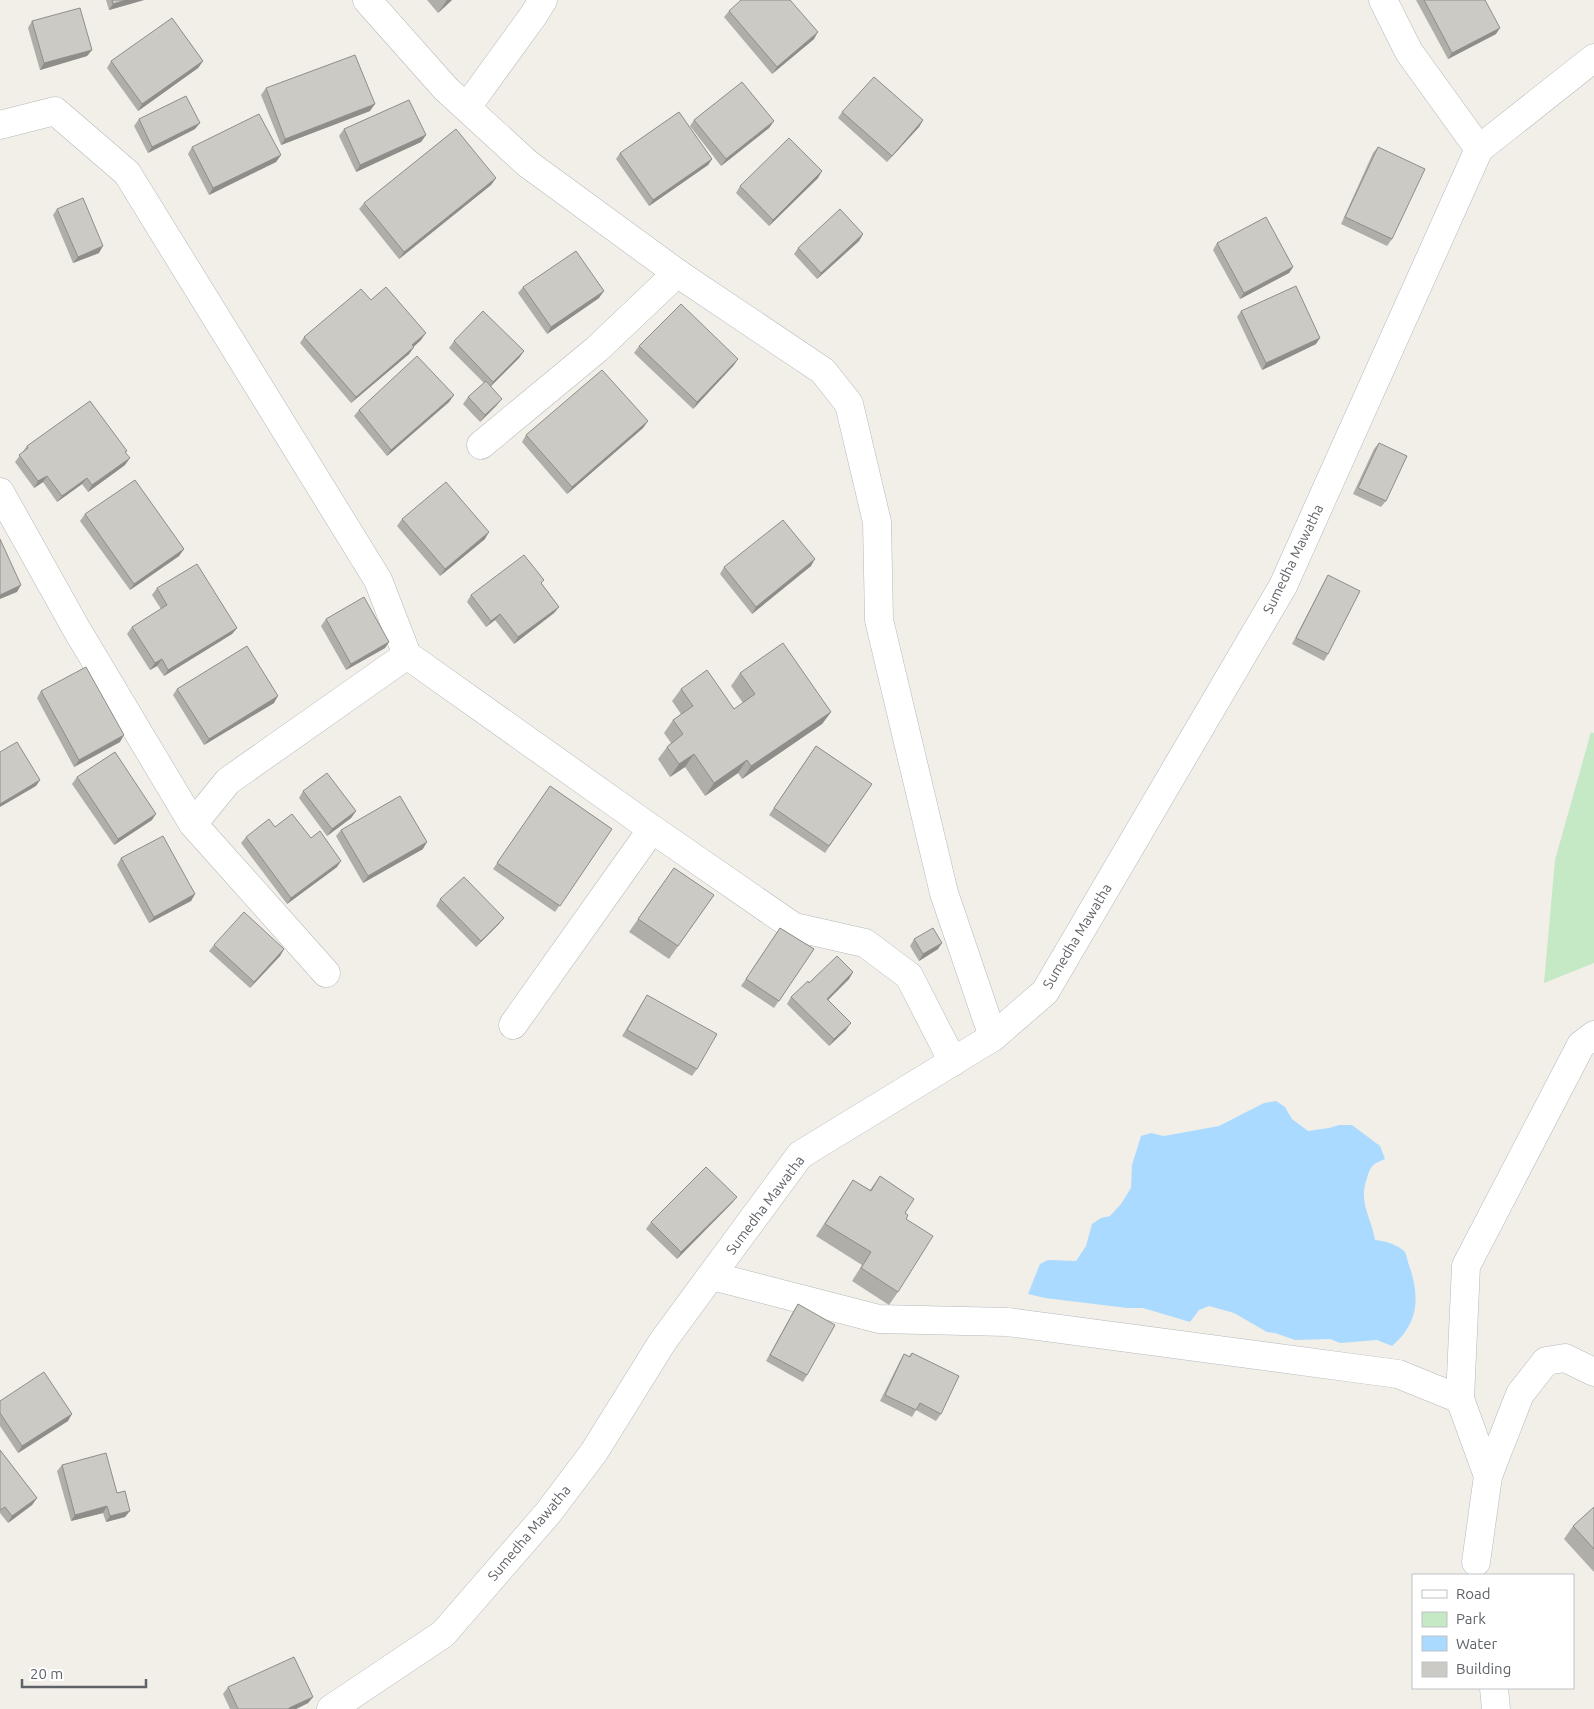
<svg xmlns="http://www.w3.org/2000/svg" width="1594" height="1709" viewBox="0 0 1594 1709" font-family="Ubuntu,sans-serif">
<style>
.green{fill:#c5e8c5}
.water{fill:#aadaff}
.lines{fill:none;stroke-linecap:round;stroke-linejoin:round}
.minor-casing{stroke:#b5b8bc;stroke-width:29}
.minor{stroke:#fff;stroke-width:28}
.wall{fill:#afaea9}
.shaded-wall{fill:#8f8d8a}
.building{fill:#cccac5;stroke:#8f8d8a}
.labels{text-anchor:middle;stroke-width:4;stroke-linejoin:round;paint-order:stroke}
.street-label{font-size:14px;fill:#5f6368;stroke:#fff}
</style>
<rect width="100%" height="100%" fill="#f1efe8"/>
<path class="green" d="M1591,732L1594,733V963L1544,983L1555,860Z"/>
<path class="water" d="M1276,1101L1285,1107L1292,1119L1308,1131L1329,1128L1339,1125H1352L1380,1146L1385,1159C1373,1164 1371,1165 1367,1178C1358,1203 1371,1216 1375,1240C1385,1241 1396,1244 1404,1251C1407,1254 1407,1261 1409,1265C1420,1297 1419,1323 1392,1346L1377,1340L1340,1343L1330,1339L1295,1340L1275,1333L1267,1332L1234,1313L1209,1306L1199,1310L1190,1322L1143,1308H1127L1045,1298L1028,1294L1040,1264L1048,1260L1076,1261L1086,1246L1092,1224L1101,1218L1110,1216L1121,1204L1131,1188L1132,1165L1141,1136L1151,1133L1164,1136L1219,1126L1264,1103Z"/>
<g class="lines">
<g class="minor-casing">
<g id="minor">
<path d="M367,0L446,89L528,164L677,273L823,371L849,404L877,522L879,620L944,893L993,1037"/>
<path d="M1383,0L1409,52L1479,149"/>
<path d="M467,107L533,16L543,0"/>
<path d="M0,125L55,111L127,173L378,580L407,655L652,829L794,927L865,943L909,976L953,1062"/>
<path d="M481,445L597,349L677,273"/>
<path d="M0,492L77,630L193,824L326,973"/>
<path d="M193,824L228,781L407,655"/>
<path d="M513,1025L652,829"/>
<path d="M712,1276L879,1319L1007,1322L1398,1374L1460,1399"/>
<path d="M1488,1476L1520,1394L1546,1361L1565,1358L1594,1372"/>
<path d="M1476,1562L1488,1476L1460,1399L1466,1266L1581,1045L1594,1035"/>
<path d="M1494,1688L1496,1709"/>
<path d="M331,1709L443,1634L548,1513L594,1452L663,1341L800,1155L993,1037L1045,992L1283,586L1479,149L1594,58"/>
</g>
</g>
<use href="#minor" class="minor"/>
</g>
<g class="wall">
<path d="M106,0H144L109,10Z"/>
<path d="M427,0H452L438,13Z"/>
<path d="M1416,0H1485L1496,34L1448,59Z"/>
<path d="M729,11L814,39L772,74L724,17Z"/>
<path d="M32,21L92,50L87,56L40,70L28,28Z"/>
<path d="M111,61H203L198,68L138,111L107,68Z"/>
<path d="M266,88L370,111L281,145L261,95Z"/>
<path d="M842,112L923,120L919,127L887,162L838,118Z"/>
<path d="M139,119L195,129L148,153L134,126Z"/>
<path d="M694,120L774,121L769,128L721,166L690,126Z"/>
<path d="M344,129L426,135L421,142L356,172L339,136Z"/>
<path d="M192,147L281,155L276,162L209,195L188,154Z"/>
<path d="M1378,147L1392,239L1387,246L1341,224L1373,153Z"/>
<path d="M620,153L712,159L708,165L649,206L616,159Z"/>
<path d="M496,178L491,185L399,259L359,209L364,203Z"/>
<path d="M818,178L769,226L736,193L740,186Z"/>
<path d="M57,209L99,253L73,263L53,215Z"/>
<path d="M863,234L859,241L817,279L794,254L798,248Z"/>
<path d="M1217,243L1293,267L1289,273L1240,299L1213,250Z"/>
<path d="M523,287L599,298L547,334L518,293Z"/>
<path d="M371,300L421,340L413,347H414L409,354L351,403L300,343L304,337Z"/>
<path d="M1241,311L1316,344L1262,370L1237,317Z"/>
<path d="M454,341L524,351L519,358L491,386L497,405L480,422L463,404L468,397L484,383L449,348Z"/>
<path d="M639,346L734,365L693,409L634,353Z"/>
<path d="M454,395L449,402L387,456L354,416L359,410Z"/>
<path d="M648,421L643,428L567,494L522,442L526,435Z"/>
<path d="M1379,443L1386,501L1381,507L1353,494L1374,449Z"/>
<path d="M27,446L125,453V465L88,492L82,484L57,502L43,482L34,488L15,462Z"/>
<path d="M85,514L184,549L179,556L130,590L80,521Z"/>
<path d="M402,519L485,539L440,576L397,526Z"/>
<path d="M811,566L752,614L720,574L724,567Z"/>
<path d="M1328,575V654L1324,661L1292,644L1324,582Z"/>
<path d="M541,583L559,607L554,613L514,644L495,620L486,627L467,602L471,595Z"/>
<path d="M157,588L237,628L232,634L164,676L157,666L150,670L127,634L132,627L161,609L152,595Z"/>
<path d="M326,619L389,642L385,648L346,670L321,626Z"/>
<path d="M740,673L831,712L822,724L742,779L738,773L705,796L685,767L670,777L658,759L667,747L671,743L664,733L673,720L681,714L672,701L681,689L734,709L743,703L731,686Z"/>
<path d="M177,689L274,703L204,745L173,695Z"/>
<path d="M41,691L120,742L74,767L37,698Z"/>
<path d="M816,746L872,784L825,853L769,815Z"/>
<path d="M77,777L152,820L114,845L72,784Z"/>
<path d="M550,786L612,829L555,912L493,869Z"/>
<path d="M303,791L356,811L351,818L327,836L299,798Z"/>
<path d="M275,827L311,838L337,867L287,904L241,843L246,837Z"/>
<path d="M341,830L423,849L363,883L336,836Z"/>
<path d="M121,858L195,894L191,901L149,923L117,865Z"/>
<path d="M674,868L714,895L669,959L629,932Z"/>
<path d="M440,899L504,918L499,924L476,947L436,906Z"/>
<path d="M780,928L814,949L774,1008L741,986Z"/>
<path d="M914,939L938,949L919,961L910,946Z"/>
<path d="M214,945L284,949L280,956L250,988L209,951Z"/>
<path d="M853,972L849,979L828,1000L846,1030L829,1046L787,1004L791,997Z"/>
<path d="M647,995L697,1069L692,1076L622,1036Z"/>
<path d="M880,1176L905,1213L906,1219L898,1292L889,1305L852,1281L862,1265L816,1236L853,1180L870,1190Z"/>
<path d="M737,1197L732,1203L677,1259L646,1229L651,1222Z"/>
<path d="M798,1304L807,1375L803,1382L766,1361L794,1310Z"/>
<path d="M912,1353L941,1414L936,1421L916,1410L912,1417L880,1401L900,1361L904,1354L909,1356Z"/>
<path d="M0,1401L68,1421L18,1453L0,1426Z"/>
<path d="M0,1450L37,1498L32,1505L8,1523L0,1513Z"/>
<path d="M62,1465L117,1493L125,1517L106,1522L103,1513L71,1521L57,1471Z"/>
<path d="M1594,1507V1572L1564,1539L1573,1526Z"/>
<path d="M228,1687L313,1697L308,1703L296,1709H230L223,1694Z"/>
</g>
<g class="shaded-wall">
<path d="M126,0H144L109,10L113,4Z"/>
<path d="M447,0H452L438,13Z"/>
<path d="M1500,28L1496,34L1448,59L1452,53Z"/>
<path d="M818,32L814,39L772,74L777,67Z"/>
<path d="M92,50L87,56L40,70L44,63Z"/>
<path d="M203,61L198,68L138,111L142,104Z"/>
<path d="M375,104L370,111L281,145L285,139Z"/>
<path d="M923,120L919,127L887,162L892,156Z"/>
<path d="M774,121L769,128L721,166L726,159Z"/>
<path d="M200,123L195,129L148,153L152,147Z"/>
<path d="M426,135L421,142L356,172L360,165Z"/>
<path d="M281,155L276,162L209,195L213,188Z"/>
<path d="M712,159L708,165L649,206L653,200Z"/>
<path d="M822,171L818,178L769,226L773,220Z"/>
<path d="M496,178L491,185L399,259L404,252Z"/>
<path d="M863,234L859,241L817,279L821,273Z"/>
<path d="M103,246L99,253L73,263L78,257Z"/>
<path d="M1293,267L1289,273L1240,299L1244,293Z"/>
<path d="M604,291L599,298L547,334L551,327Z"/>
<path d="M426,333L421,340L408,352L412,345Z"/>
<path d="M1320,338L1316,344L1262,370L1266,363Z"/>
<path d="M414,347L409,354L351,403L356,397Z"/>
<path d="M524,351L519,358L489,388L493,382Z"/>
<path d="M738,359L734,365L693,409L697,402Z"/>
<path d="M454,395L449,402L387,456L391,450Z"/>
<path d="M502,399L497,405L480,422L485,415Z"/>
<path d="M648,421L643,428L567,494L572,487Z"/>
<path d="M130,458L125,465L88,492L92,485Z"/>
<path d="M47,476L43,482L34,488L38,481Z"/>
<path d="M87,478L82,484L57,502L62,496Z"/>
<path d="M489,532L485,539L440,576L445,569Z"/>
<path d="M184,549L179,556L130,590L134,584Z"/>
<path d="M815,559L811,566L752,614L756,607Z"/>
<path d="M21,585L17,592L0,599V595Z"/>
<path d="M559,607L554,613L514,644L518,637Z"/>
<path d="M500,614L495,620L486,627L491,621Z"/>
<path d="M237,628L232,634L164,676L168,670Z"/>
<path d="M389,642L385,648L346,670L351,664Z"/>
<path d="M162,659L157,666L150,670L155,663Z"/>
<path d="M278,696L274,703L204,745L209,739Z"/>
<path d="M831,712L822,724L742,779L751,766Z"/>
<path d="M124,735L120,742L74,767L79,760Z"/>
<path d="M694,754L685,767L670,777L679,764Z"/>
<path d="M747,760L738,773L705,796L714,783Z"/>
<path d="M40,780L36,786L0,807V804Z"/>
<path d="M356,811L351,818L327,836L332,829Z"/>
<path d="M156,814L152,820L114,845L118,839Z"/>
<path d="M427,842L423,849L363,883L368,876Z"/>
<path d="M341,861L337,867L287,904L291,898Z"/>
<path d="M195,894L191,901L149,923L154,917Z"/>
<path d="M504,918L499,924L476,947L481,941Z"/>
<path d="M942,943L938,949L919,961L923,954Z"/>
<path d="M284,949L280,956L250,988L254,982Z"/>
<path d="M853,972L849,979L822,1006L827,999Z"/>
<path d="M851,1023L846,1030L829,1046L834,1039Z"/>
<path d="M737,1197L732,1203L677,1259L681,1252Z"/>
<path d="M72,1414L68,1421L18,1453L22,1446Z"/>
<path d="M37,1498L32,1505L8,1523L12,1516Z"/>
<path d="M107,1506L103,1513L71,1521L75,1515Z"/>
<path d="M130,1511L125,1517L106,1522L110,1516Z"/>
<path d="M313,1697L308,1703L296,1709H288L289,1708Z"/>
</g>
<g class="building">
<path d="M112,0H126L113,4Z"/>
<path d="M741,0H790L818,32L777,67L729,11Z"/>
<path d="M1424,0H1485L1500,28L1452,53Z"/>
<path d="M80,8L92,50L44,63L32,21Z"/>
<path d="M172,18L203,61L142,104L111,61Z"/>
<path d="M355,55L375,104L285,139L266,88Z"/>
<path d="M874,77L923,120L892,156L842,112Z"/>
<path d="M742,82L774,121L726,159L694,120Z"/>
<path d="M186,96L200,123L152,147L139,119Z"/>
<path d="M409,100L426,135L360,165L344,129Z"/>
<path d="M679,112L712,159L653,200L620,153Z"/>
<path d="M259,114L281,155L213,188L192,147Z"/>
<path d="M456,129L496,178L404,252L364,203Z"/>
<path d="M789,138L822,171L773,220L740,186Z"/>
<path d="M1378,147L1425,169L1392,239L1345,217Z"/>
<path d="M83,198L103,246L78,257L57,209Z"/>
<path d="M840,209L863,234L821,273L798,248Z"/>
<path d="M1266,217L1293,267L1244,293L1217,243Z"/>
<path d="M576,251L604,291L551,327L523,287Z"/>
<path d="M1296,286L1320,338L1266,363L1241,311Z"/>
<path d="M386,287L426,333L412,345L414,347L356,397L304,337L361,289L371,300Z"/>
<path d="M681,304L738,359L697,402L639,346Z"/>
<path d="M483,311L524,351L493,382L454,341Z"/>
<path d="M417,356L454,395L391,450L359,410Z"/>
<path d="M602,370L648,421L572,487L526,435Z"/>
<path d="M486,381L502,399L485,415L468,397Z"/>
<path d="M90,401L127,451L125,452L130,458L92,485L87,478L62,496L47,476L38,481L19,455L28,448L27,446Z"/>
<path d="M1379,443L1407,456L1386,501L1358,488Z"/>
<path d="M135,480L184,549L134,584L85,514Z"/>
<path d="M446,482L489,532L445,569L402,519Z"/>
<path d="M783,520L815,559L756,607L724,567Z"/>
<path d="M0,539L21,585L0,595Z"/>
<path d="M524,555L544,580L541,583L559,607L518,637L500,614L491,621L471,595Z"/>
<path d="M197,564L237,628L168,670L162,659L155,663L132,627L167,605L157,588Z"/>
<path d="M1328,575L1360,591L1328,654L1296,638Z"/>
<path d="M364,597L389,642L351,664L326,619Z"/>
<path d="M783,643L831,712L751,766L747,760L714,783L694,754L679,764L667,747L683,734L673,720L693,706L681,689L707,670L734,709L755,694L740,673Z"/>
<path d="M247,646L278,696L209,739L177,689Z"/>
<path d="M86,667L124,735L79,760L41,691Z"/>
<path d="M17,742L40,780L0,804V752Z"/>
<path d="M816,746L872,784L829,846L774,808Z"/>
<path d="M115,752L156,814L118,839L77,777Z"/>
<path d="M327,773L356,811L332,829L303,791Z"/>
<path d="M550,786L612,829L560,906L497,863Z"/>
<path d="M400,796L427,842L368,876L341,830Z"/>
<path d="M292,814L311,838L320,831L341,861L291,898L246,837L269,819L275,827Z"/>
<path d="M163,836L195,894L154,917L121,858Z"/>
<path d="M674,868L714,895L678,946L638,919Z"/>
<path d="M464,877L504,918L481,941L440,899Z"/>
<path d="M244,912L284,949L254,982L214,945Z"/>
<path d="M780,928L814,949L779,1001L746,979Z"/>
<path d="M933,928L942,943L923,954L914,939Z"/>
<path d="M837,956L853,972L827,999L851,1023L834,1039L791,997L808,981L809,983Z"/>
<path d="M647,995L717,1034L697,1069L627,1030Z"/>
<path d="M706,1167L737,1197L681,1252L651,1222Z"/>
<path d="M880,1176L914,1199L905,1213L908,1215L906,1219L933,1236L898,1292L861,1268L871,1252L825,1224L853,1180L871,1191Z"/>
<path d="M798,1304L835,1325L807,1375L770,1355Z"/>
<path d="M912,1353L959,1376L941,1414L920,1403L916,1410L885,1395L904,1354L910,1357Z"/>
<path d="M44,1372L72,1414L22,1446L0,1413V1401Z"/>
<path d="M0,1450L37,1498L12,1516L5,1507L0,1510Z"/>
<path d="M106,1453L117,1493L125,1491L130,1511L110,1516L107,1506L75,1515L62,1465Z"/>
<path d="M1594,1507V1549L1573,1526Z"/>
<path d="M294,1657L313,1697L289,1708V1709H238L228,1687Z"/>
</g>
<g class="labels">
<g class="street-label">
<text transform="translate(1293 559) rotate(-64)" y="5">Sumedha Mawatha</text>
<text transform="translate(1077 936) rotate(-59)" y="5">Sumedha Mawatha</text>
<text transform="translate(765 1205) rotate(-53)" y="5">Sumedha Mawatha</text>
<text transform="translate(529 1533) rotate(-50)" y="5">Sumedha Mawatha</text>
</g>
</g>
<rect x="1412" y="1574" width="162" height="115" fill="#ffffff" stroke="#bfc1c3"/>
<rect x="1422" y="1590" width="25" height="8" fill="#ffffff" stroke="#bfc1c3"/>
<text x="1456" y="1599" font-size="15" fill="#5f6368">Road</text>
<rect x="1422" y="1612" width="25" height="15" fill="#c5e8c5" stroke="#bfc1c3"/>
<text x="1456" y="1624" font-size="15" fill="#5f6368">Park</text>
<rect x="1422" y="1636" width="25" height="15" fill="#aadaff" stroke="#bfc1c3"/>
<text x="1456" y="1649" font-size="15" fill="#5f6368">Water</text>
<rect x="1422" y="1662" width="25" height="15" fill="#cccac5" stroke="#bfc1c3"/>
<text x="1456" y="1674" font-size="15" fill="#5f6368">Building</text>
<path d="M22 1679v8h124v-8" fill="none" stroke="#5f6368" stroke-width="2.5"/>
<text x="30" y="1679" font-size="15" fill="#5f6368" stroke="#ffffff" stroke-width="4" paint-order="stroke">20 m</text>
</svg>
